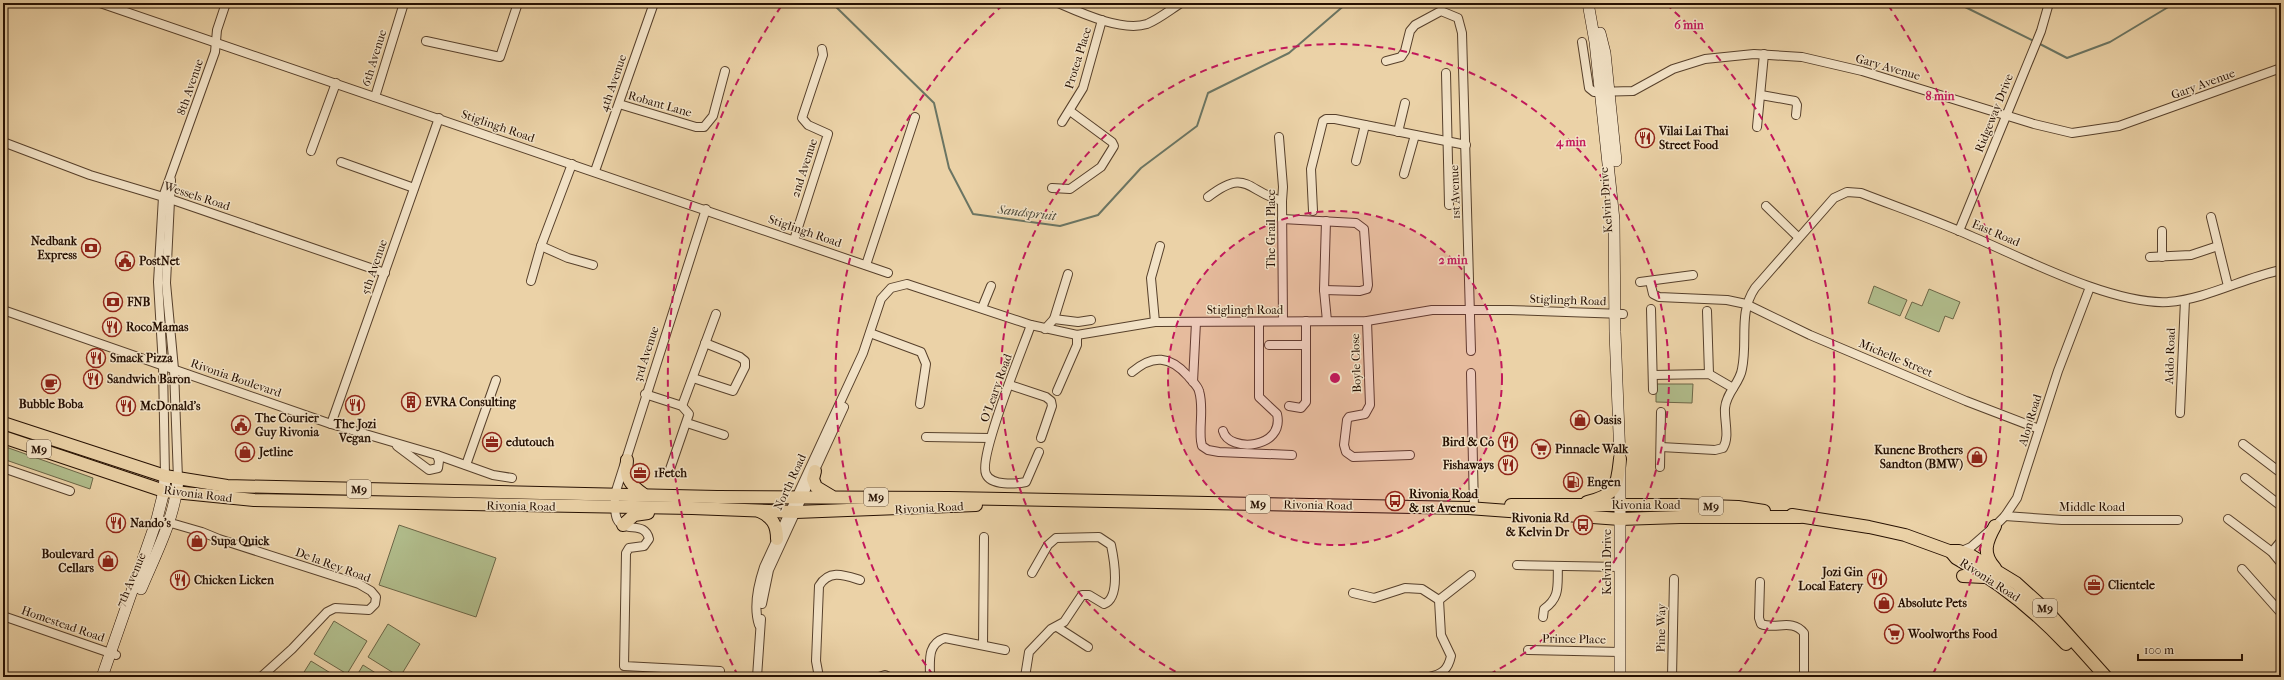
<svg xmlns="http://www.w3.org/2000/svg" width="2284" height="680" viewBox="0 0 2284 680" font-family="'IM FELL French Canon',serif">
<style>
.green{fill:#b1bd8c;stroke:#6c6647}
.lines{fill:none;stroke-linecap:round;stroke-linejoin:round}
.stream{stroke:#6b7563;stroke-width:2}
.street-casing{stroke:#57402b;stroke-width:10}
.secondary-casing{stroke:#261002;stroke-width:12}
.primary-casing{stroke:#261002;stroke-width:14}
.street{stroke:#f2e2c6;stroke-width:8}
.secondary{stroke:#f2e2c6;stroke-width:11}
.primary{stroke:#ebd2a7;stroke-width:12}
.ring{fill:none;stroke:#c2185b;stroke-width:2;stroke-dasharray:7 5}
.labels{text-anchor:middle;stroke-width:3;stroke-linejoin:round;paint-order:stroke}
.shield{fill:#f2e2c6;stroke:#634f3d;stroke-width:1}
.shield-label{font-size:11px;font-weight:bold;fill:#261002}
.street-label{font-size:12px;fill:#261002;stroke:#f2e2c6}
.poi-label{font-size:12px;font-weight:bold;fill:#261002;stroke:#f2e2c6;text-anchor:start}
.water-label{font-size:13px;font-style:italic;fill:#4e4b3a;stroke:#f2e2c6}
.centre{fill:#c2185b;stroke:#f2e2c6;stroke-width:2}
.ring-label{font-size:12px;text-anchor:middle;font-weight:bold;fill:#c2185b;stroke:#f2e2c6;stroke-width:3;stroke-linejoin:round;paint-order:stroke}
</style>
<rect width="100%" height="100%" fill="#ebd2a7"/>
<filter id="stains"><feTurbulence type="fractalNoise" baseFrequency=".005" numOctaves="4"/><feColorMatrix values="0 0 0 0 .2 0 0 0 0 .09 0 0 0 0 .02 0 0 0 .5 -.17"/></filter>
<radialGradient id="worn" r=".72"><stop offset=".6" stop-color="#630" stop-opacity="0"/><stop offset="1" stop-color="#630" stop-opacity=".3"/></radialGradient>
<g class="green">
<path d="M1874,286L1907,300L1900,316L1868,303Z"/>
<path d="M1929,289L1960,302L1953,319L1945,316L1939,332L1905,318L1912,302L1922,306Z"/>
<path d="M1656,384H1693L1692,403L1656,402Z"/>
<path d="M3,446L93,478L90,489L3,459Z"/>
<path d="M399,525L496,558L476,617L379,585Z"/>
<path d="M334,621L367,641L347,674L314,654Z"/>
<path d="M388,624L420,644L400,677L368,657Z"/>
<path d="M311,661L337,677H301Z"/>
<path d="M363,665L382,677H356Z"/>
</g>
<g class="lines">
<g class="stream">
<path d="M832,3L934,103L949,168L973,214L1060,226L1098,215L1141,168L1197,126L1208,93L1289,53L1347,3"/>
<path d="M1957,3L2034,41"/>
<path d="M2038,43L2067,58L2110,42L2175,3"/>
</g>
<g class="street-casing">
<g id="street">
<path d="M100,3L888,273"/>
<path d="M1058,3C1081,13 1122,32 1147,24C1159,19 1170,10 1181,3"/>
<path d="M426,41L500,57L518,3"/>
<path d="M1582,42L1589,88L1594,92L1633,91L1673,69L1705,59L1754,54L1802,57L1862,71L2034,124L2072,133L2119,126L2281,68"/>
<path d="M1386,61L1401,57L1405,51L1410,31L1415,25L1441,11L1458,18L1462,33L1471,351"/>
<path d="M1446,73L1449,205"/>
<path d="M1761,95L1795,101L1797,105L1796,115"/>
<path d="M375,97L404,3"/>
<path d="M619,104L696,127H704L713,116L725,71"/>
<path d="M1062,122L1083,88L1102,20"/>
<path d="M1757,127L1764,54"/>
<path d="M1398,132L1405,103"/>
<path d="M1279,137L1283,187L1282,201L1283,321"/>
<path d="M3,142L90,175L170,199L385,273"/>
<path d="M311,151L336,83"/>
<path d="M1356,161L1365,125"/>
<path d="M341,162L414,188"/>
<path d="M595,171L654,3"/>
<path d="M1404,174L1415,135"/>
<path d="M171,180L166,283L174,369L178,479"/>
<path d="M1052,188L1070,189L1101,167L1114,146L1112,142L1070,111"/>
<path d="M1208,197C1247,167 1246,191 1282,201"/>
<path d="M1766,206L1798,237"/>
<path d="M706,209L615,494C615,502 614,512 617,519C624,534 645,520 649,539L644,546L629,548L626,553L624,666L720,671"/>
<path d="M1313,211L1311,169L1323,121L1326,119H1335L1466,145"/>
<path d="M2211,217L2228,286"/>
<path d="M1282,219L1356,223L1364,229L1368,285L1367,289L1360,291L1324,290"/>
<path d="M1326,221L1324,290L1327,321"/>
<path d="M1959,231L2041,31L2049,3"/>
<path d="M794,240L828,134L808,125L802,118L823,55L822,49"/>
<path d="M541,246L568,258L593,265"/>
<path d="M2150,257L2191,255L2218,246"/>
<path d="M2162,257V231"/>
<path d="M866,265L915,117"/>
<path d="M531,281L541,246L572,164"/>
<path d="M1650,281L1653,294L1659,297L1727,300L1746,304L1810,335L1966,401L2039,429"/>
<path d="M1640,282L1693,275"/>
<path d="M982,308L991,286"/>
<path d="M1651,309L1653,390"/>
<path d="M3,310L331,424L437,455L493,475L512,478"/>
<path d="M1707,311L1709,374"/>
<path d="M1054,319L1078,322L1091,320"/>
<path d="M1367,321L1370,405L1365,414L1349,417L1347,420L1344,445L1346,452L1353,457L1410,455"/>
<path d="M1155,322L1151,278L1160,246"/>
<path d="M1031,325C1022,350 978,457 986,474C991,486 1016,484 1026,482L1039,452"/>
<path d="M1045,329L1054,319L1068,274"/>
<path d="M870,333L921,352L926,364L920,404"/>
<path d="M1269,345H1306"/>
<path d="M1132,372C1153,354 1170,356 1188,376C1192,381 1198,386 1199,391C1204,407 1199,425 1201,441L1202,446L1208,450L1219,452L1292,455"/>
<path d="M1471,373L1474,509"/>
<path d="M1653,375L1709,374L1733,388"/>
<path d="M693,378L733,391L745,367V361L740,357L705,343"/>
<path d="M1193,382L1196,322"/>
<path d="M1010,385L1046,397L1051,401L1052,406L1041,438"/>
<path d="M1057,391L1077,345V335"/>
<path d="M645,394L682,406L689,414L669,472"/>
<path d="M682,406L716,314"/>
<path d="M1289,406L1301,408L1306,402V321"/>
<path d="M2180,413L2185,300"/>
<path d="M687,423L724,435"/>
<path d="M331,424L439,118"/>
<path d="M1223,431C1229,453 1285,449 1277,414L1259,397V322"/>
<path d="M926,437L990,438"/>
<path d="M2243,444L2281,473"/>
<path d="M397,446L429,470L438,468L439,461L437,455"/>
<path d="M1661,447L1715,450L1723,448C1730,437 1724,420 1725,408C1726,393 1740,383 1742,369C1748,340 1738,313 1755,288L1834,198L1847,192L1861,193C1897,207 1935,220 1971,236C2023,258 2112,305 2168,302C2207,299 2243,278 2281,270"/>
<path d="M466,465L496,380"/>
<path d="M1660,467L1661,412"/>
<path d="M3,468L70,491"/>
<path d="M165,476L163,366L158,282L163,197L215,52L217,30L226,3"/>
<path d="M2245,478L2281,506"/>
<path d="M2005,516L2062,520H2178"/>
<path d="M157,519L202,532L219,539L359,584L371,591L376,597L375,604L369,610L335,608L327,612L292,649L261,677"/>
<path d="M2228,519L2272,552L2281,563"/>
<path d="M1959,552L1971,547L1995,526L2005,516L2017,498L2058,371L2090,287"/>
<path d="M2272,552L2281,541"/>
<path d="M1517,565L1620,567"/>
<path d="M2242,569L2281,613"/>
<path d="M1760,582L1759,618L1761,624C1776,630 1792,618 1804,633V677"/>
<path d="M1353,593L1374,598L1405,588L1422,589L1439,600L1441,635L1451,656C1448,670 1442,674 1429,677"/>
<path d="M1439,600L1471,575"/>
<path d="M762,604L769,570L844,407"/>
<path d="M3,616L116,655"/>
<path d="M1543,617L1544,609C1561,597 1557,585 1558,566"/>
<path d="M759,625C753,607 758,585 764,567L863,353L881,299L891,288L907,284L1031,325L1077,335L1155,322L1367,321L1432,310H1509L1623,314"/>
<path d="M1057,627L1088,647"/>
<path d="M983,645L984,537"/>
<path d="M1528,650L1620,652"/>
<path d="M757,677L761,619"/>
<path d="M819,677L816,661L819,586C829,569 844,575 860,580"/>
<path d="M879,677L885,675L889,677"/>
<path d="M930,677C930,660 927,644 945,638L1005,650"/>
<path d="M1025,677L1029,652L1051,629L1064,622L1082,595H1089L1104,604C1121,598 1114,559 1111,545L1099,537L1056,538L1048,545L1032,573"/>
<path d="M1672,677L1674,579"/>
</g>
</g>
<g class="secondary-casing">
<g id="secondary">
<path d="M1588,3L1595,42L1614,220L1615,332L1620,459V677"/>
<path d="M1600,33L1605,53L1616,161"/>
<path d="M141,589C156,553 175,518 178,479"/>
<path d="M102,677L157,519L164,491L165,476"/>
</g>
</g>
<g class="primary-casing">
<g id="primary">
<path d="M3,423L165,476L227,486L717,497L949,498L1468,508L1620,519L1680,517H1800"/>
<path d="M3,437L164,491L254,500L692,508L796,512L976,505"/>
<path d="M627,460C625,477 629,484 643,494"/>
<path d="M815,471L813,479L816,487L831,496"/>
<path d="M1587,502C1617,495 1617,486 1620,459"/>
<path d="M1511,505H1680L1738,507L1764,511"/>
<path d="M759,511C772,517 777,524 777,539"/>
<path d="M1792,515L1869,527L1905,535L1949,551H1959L1970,555L2016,583L2046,610L2106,677"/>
<path d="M623,525L634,515L648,513"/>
<path d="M1951,552L1956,558C1998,581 2033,609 2066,644"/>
<path d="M1995,568C1982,554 1986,542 1995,526"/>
<path d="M1963,576L1984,577"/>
</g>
</g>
<use href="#street" class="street"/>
<use href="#secondary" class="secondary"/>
<use href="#primary" class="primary"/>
</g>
<circle cx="1335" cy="378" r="167" fill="#c2185b" fill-opacity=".12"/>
<g class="ring">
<circle cx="1335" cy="378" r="167"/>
<path d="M1186 677A334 334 0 1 1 1484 677"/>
<path d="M933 675A500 500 0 0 1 1004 4M1666 4A500 500 0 0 1 1737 675"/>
<path d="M738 676A667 667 0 0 1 782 5M1888 5A667 667 0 0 1 1932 676"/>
</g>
<defs>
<g id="restaurant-ring" transform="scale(1)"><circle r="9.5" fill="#f2e2c6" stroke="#8f2418" stroke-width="1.5"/><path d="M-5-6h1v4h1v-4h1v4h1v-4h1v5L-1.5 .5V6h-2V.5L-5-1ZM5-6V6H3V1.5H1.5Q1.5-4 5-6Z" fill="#8f2418"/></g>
<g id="bank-ring" transform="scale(1)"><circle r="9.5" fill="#f2e2c6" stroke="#8f2418" stroke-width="1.5"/><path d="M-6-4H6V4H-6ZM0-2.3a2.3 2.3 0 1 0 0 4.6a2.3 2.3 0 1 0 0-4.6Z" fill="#8f2418"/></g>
<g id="civic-ring" transform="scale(1)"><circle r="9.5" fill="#f2e2c6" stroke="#8f2418" stroke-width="1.5"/><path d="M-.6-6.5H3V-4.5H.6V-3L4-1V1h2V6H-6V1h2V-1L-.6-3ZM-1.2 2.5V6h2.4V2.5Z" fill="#8f2418"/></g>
<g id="cafe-ring" transform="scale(1)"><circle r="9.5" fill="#f2e2c6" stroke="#8f2418" stroke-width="1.5"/><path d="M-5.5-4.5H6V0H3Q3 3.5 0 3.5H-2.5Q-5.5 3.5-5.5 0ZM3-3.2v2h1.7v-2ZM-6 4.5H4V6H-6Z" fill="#8f2418"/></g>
<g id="building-ring" transform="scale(1)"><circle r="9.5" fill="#f2e2c6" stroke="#8f2418" stroke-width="1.5"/><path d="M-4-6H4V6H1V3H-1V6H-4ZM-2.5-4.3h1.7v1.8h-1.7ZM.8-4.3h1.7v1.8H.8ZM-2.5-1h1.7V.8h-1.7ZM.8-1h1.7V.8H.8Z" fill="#8f2418"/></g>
<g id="shop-ring" transform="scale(1)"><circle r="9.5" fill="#f2e2c6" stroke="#8f2418" stroke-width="1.5"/><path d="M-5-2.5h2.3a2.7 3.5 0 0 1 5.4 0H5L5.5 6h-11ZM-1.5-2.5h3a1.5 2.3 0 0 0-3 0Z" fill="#8f2418"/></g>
<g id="office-ring" transform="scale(1)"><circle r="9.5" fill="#f2e2c6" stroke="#8f2418" stroke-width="1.5"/><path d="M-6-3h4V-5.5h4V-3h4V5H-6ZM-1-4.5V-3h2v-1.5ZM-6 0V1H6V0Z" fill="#8f2418"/></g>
<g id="supermarket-ring" transform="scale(1)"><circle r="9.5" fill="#f2e2c6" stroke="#8f2418" stroke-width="1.5"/><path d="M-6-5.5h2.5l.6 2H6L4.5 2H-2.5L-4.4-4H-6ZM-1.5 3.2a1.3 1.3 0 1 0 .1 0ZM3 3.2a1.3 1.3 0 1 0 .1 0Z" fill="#8f2418"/></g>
<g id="fuel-ring" transform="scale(1)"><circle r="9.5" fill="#f2e2c6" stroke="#8f2418" stroke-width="1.5"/><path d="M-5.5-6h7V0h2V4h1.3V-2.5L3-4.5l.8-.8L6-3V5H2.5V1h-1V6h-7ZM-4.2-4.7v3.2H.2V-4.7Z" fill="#8f2418"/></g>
<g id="bus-ring" transform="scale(1)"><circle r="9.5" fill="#f2e2c6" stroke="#8f2418" stroke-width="1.5"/><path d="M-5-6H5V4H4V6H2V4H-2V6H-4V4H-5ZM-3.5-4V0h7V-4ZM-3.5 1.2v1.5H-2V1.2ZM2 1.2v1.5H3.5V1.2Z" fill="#8f2418"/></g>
</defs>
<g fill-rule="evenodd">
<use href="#restaurant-ring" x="1645" y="138"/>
<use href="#bank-ring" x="91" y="248"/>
<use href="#civic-ring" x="125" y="261"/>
<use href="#bank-ring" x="113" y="302"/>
<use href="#restaurant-ring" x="112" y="327"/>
<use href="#restaurant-ring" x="96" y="358"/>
<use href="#restaurant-ring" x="93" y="379"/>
<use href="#cafe-ring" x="51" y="384"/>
<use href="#building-ring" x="411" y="402"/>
<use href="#restaurant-ring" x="355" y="405"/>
<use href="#restaurant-ring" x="126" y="406"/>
<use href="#shop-ring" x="1580" y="420"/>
<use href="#civic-ring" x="241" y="425"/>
<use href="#office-ring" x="492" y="442"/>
<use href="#restaurant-ring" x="1508" y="442"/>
<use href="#supermarket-ring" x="1541" y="449"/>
<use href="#shop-ring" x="245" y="452"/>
<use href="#shop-ring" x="1977" y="457"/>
<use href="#restaurant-ring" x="1508" y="465"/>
<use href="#office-ring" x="640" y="473"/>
<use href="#fuel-ring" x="1573" y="482"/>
<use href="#bus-ring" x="1395" y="501"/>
<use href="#restaurant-ring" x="116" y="523"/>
<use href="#bus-ring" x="1583" y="525"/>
<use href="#shop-ring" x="197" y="541"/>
<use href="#shop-ring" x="108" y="561"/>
<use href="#restaurant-ring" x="1877" y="579"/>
<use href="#restaurant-ring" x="180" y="580"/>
<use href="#office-ring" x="2094" y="585"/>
<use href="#shop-ring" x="1884" y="603"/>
<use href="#supermarket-ring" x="1894" y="634"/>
</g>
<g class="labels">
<g class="shield">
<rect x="27" y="440" width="24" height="18" rx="3"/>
<rect x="347" y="480" width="24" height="18" rx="3"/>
<rect x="864" y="488" width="24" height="18" rx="3"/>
<rect x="1246" y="495" width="24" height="18" rx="3"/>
<rect x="1699" y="497" width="24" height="18" rx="3"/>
<rect x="2033" y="599" width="24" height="18" rx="3"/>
</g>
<g class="shield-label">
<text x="39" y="453">M9</text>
<text x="359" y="493">M9</text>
<text x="876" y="501">M9</text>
<text x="1258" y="508">M9</text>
<text x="1711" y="510">M9</text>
<text x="2045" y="612">M9</text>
</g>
<g class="street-label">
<text transform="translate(374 58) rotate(-73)" y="4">6th Avenue</text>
<text transform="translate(1078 58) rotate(-73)" y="4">Protea Place</text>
<text transform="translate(1888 67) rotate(16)" y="4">Gary Avenue</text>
<text transform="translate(613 83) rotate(-71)" y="4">4th Avenue</text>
<text transform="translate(2203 84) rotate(-20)" y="4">Gary Avenue</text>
<text transform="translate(190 87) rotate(-71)" y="4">8th Avenue</text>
<text transform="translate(660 104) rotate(16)" y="4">Robant Lane</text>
<text transform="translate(1994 113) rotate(-68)" y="4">Ridgeway Drive</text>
<text transform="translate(498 126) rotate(19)" y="4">Stiglingh Road</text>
<text transform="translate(804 168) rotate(-72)" y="4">2nd Avenue</text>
<text transform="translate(1455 192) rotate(-92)" y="4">1st Avenue</text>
<text transform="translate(197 196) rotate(18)" y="4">Wessels Road</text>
<text transform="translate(1606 200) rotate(-94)" y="4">Kelvin Drive</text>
<text transform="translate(1271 229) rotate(-90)" y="4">The Grail Place</text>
<text transform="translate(805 231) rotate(19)" y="4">Stiglingh Road</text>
<text transform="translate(1996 233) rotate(23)" y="4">East Road</text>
<text transform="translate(374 267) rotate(-71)" y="4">5th Avenue</text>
<text transform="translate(1568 300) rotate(2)" y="4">Stiglingh Road</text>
<text x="1245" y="314">Stiglingh Road</text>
<text transform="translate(646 354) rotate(-72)" y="4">3rd Avenue</text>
<text transform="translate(2170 356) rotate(-88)" y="4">Addo Road</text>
<text transform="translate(1896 358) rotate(23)" y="4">Michelle Street</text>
<text transform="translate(1356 363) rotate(-92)" y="4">Boyle Close</text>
<text transform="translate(236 378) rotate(19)" y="4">Rivonia Boulevard</text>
<text transform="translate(996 388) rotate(-70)" y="4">O'Leary Road</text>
<text transform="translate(2030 420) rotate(-73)" y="4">Alon Road</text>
<text transform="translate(790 482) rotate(-65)" y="4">North Road</text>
<text transform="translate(198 494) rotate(7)" y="4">Rivonia Road</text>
<text transform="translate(1318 505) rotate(1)" y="4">Rivonia Road</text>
<text x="1646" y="509">Rivonia Road</text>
<text transform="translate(521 506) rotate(1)" y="4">Rivonia Road</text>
<text x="2092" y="511">Middle Road</text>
<text transform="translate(929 508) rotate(-3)" y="4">Rivonia Road</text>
<text transform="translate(1607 562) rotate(-90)" y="4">Kelvin Drive</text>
<text transform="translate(333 565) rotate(20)" y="4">De la Rey Road</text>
<text transform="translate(131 580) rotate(-67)" y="4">7th Avenue</text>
<text transform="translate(1990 580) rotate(33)" y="4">Rivonia Road</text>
<text transform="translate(63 624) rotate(19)" y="4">Homestead Road</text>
<text transform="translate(1661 628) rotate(-89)" y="4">Pine Way</text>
<text transform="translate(1574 639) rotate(1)" y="4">Prince Place</text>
</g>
<g class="poi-label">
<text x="1659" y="135">Vilai Lai Thai<tspan x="1659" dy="14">Street Food</tspan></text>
<text x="77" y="245" text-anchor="end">Nedbank<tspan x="77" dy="14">Express</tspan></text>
<text x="139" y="265">PostNet</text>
<text x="127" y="306">FNB</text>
<text x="126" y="331">RocoMamas</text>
<text x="110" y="362">Smack Pizza</text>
<text x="107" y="383">Sandwich Baron</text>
<text x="425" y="406">EVRA Consulting</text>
<text x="51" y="408" text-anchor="middle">Bubble Boba</text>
<text x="140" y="410">McDonald's</text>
<text x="255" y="422">The Courier<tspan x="255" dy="14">Guy Rivonia</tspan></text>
<text x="1594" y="424">Oasis</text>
<text x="355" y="428" text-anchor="middle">The Jozi<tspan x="355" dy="14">Vegan</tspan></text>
<text x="506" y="446">edutouch</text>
<text x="1494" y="446" text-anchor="end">Bird &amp; Co</text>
<text x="1555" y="453">Pinnacle Walk</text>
<text x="1963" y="454" text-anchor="end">Kunene Brothers<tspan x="1963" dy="14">Sandton (BMW)</tspan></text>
<text x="259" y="456">Jetline</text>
<text x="1494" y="469" text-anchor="end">Fishaways</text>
<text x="654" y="477">1Fetch</text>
<text x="1587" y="486">Engen</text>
<text x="1409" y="498">Rivonia Road<tspan x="1409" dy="14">&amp; 1st Avenue</tspan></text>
<text x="1569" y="522" text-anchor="end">Rivonia Rd<tspan x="1569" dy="14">&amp; Kelvin Dr</tspan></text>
<text x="130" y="527">Nando's</text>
<text x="211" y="545">Supa Quick</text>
<text x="94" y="558" text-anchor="end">Boulevard<tspan x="94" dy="14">Cellars</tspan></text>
<text x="1863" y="576" text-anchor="end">Jozi Gin<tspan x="1863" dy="14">Local Eatery</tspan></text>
<text x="194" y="584">Chicken Licken</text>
<text x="2108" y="589">Clientele</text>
<text x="1898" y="607">Absolute Pets</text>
<text x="1908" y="638">Woolworths Food</text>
</g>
<g class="water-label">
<text transform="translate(1027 212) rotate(7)" y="5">Sandspruit</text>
</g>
</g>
<circle cx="1335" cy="378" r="6" class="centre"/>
<g class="ring-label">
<text x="1689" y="29">6 min</text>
<text x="1940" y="100">8 min</text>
<text x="1571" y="146">4 min</text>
<text x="1453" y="264">2 min</text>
</g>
<rect width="2284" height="680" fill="none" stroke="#ebd2a7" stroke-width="16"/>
<rect x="4" y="4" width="2276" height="672" fill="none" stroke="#261002" stroke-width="2"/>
<rect x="8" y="8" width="2268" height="664" fill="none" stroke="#261002"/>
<path d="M2138 654v6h104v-6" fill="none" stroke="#261002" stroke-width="2"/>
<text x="2144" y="654" font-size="12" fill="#261002" stroke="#f2e2c6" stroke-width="3" paint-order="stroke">100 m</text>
<rect width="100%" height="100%" filter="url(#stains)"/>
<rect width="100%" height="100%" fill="url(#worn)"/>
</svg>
